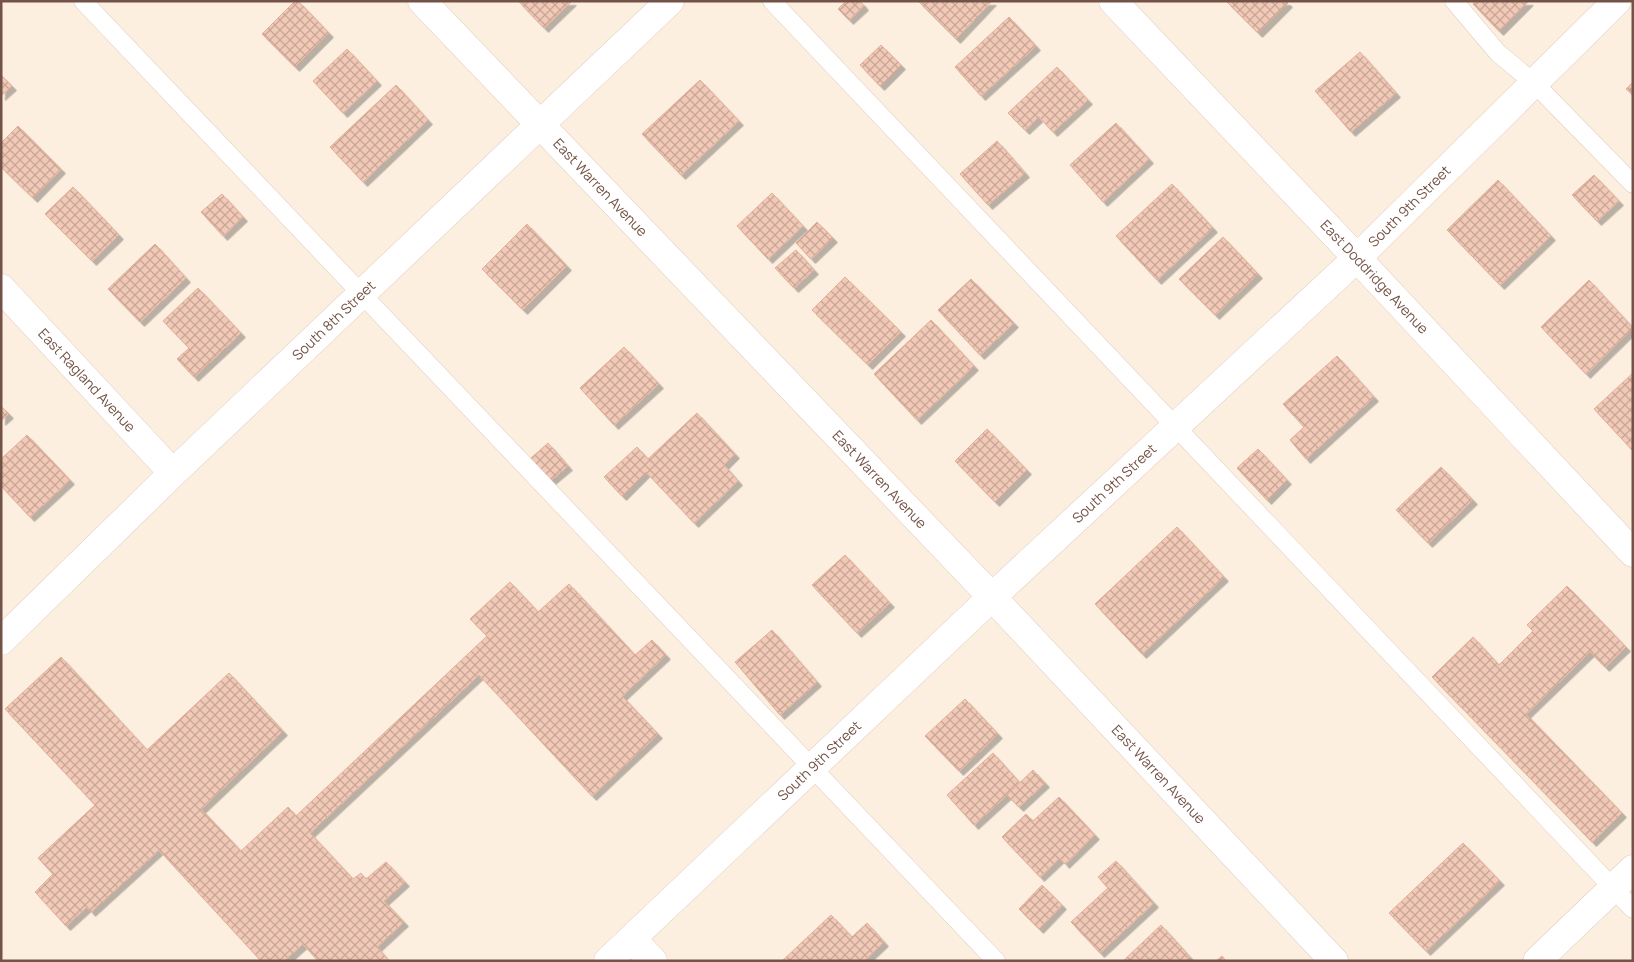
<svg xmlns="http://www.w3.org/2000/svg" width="1634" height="962" viewBox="0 0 1634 962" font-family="Manrope,sans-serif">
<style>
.building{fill:url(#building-cross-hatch);stroke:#e5ae97;filter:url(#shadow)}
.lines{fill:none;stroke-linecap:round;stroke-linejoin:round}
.service-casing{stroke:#e2ccbf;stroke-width:19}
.minor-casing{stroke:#e2ccbf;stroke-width:29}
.tertiary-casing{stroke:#e2ccbf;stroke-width:29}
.service{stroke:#fff;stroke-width:18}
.minor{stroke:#fff;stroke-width:28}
.tertiary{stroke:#fff;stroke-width:28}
.labels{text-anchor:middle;stroke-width:4;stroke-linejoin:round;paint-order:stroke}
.street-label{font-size:14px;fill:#735347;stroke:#fff3e6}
</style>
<defs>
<pattern id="building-cross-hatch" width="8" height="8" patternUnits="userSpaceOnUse" patternTransform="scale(1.25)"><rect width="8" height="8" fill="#f2c9b7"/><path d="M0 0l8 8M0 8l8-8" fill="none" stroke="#c8a697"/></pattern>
<filter id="shadow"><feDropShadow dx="4.5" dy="4.5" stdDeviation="0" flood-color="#0004"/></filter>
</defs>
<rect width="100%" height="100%" fill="#fcefe0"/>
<g class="building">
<path d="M295,1H298L329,33L295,67L262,34Z"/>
<path d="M518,1H572L544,28Z"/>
<path d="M846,1H860L864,6L849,20L838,9Z"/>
<path d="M918,1H992L956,39Z"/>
<path d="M1226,1H1286L1288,3L1258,33Z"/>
<path d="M1475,1H1529L1499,31L1473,4Z"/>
<path d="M1009,17L1036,46L981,96L955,67Z"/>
<path d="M881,45L901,65L880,86L860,65Z"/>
<path d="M347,49L377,81L343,113L313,81Z"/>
<path d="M1360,52L1396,93L1351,132L1315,91Z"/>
<path d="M1057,67L1088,100L1053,132L1039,117L1025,130L1008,113Z"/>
<path d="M1,75L12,86L1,96Z"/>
<path d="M700,80L739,121L681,175L642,134Z"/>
<path d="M1633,82V95L1626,89Z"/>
<path d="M396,85L428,120L363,182L330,147Z"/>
<path d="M1116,123L1149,159L1103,202L1070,165Z"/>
<path d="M18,126L61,169L33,198L1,167V143Z"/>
<path d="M997,141L1025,173L988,205L960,174Z"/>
<path d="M1594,175L1619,201L1597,221L1572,195Z"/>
<path d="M1498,180L1551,236L1500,285L1447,230Z"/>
<path d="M1172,184L1213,228L1157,280L1116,236Z"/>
<path d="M73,187L119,235L92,261L45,214Z"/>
<path d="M772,193L803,226L768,259L737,226Z"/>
<path d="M222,194L243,217L223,236L201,212Z"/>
<path d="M817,222L833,238L811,259L796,243Z"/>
<path d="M527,224L567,266L523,310L482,269Z"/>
<path d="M1223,237L1258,274L1215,315L1179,279Z"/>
<path d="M155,244L186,278L140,322L108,289Z"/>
<path d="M796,250L814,270L794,288L775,268Z"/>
<path d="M845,277L901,332L868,365L812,310Z"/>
<path d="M971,279L1014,323L980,355L938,310Z"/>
<path d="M1589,280L1633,328L1586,374L1541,327Z"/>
<path d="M198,288L241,333L194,377L177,359L189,348L163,321Z"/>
<path d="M931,320L974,366L917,420L874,374Z"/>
<path d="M624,347L659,384L614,425L580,388Z"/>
<path d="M1337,356L1374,397L1306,459L1290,440L1304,427L1283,404Z"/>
<path d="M1633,373V451L1594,409Z"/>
<path d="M1,406L9,414L1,421Z"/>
<path d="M697,413L735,454L724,465L738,481L694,523L646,472L622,496L604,477L637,447L648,459Z"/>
<path d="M987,429L1027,470L995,502L955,461Z"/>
<path d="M27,435L70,480L30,517L1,486V459Z"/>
<path d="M548,443L568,466L549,482L530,459Z"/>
<path d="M1258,449L1287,480L1267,500L1237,468Z"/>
<path d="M1441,467L1473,500L1428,543L1396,510Z"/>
<path d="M1177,527L1224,577L1142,654L1095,604Z"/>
<path d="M845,555L890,603L857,633L812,585Z"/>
<path d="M510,582L538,612L569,584L635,655L652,640L666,655L622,696L658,734L592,796L479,675L310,833L353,879L361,873L366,879L386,862L405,882L384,901L404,922L377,947L389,961H318L303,944L284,961H261L159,850L91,912L87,907L66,926L35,892L53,874L38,858L95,805L5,709L61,657L147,750L229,673L283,731L201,809L241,851L288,807L296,816L487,636L470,619Z"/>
<path d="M1567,586L1626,647L1605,667L1590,652L1526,714L1622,813L1592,842L1432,677L1473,637L1499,665L1533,631L1527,625Z"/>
<path d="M772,630L817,682L780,715L735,662Z"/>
<path d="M965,699L998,734L959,771L925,736Z"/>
<path d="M993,753L1020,783L974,825L947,795Z"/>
<path d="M1033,770L1045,783L1019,807L1007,795Z"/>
<path d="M1059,797L1095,835L1065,864L1060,858L1040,877L1002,837L1026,814L1033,821Z"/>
<path d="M1463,843L1500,881L1426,951L1389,913Z"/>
<path d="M1116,861L1154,903L1100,953L1071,922L1108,888L1098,877Z"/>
<path d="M1042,885L1062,905L1039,929L1019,909Z"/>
<path d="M831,915L852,937L867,923L884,942L864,961H782Z"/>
<path d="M1161,925L1190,957L1186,961H1123Z"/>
<path d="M1222,956L1226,961H1216Z"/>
</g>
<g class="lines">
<g class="service-casing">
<g id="service">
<path d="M83,1L996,961"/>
<path d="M772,1L1633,909"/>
<path d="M1454,1L1498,53L1534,83L1633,184"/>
</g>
</g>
<g class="minor-casing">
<g id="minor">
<path id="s1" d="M422,1L992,597L1334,961"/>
<path id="s2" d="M1113,1L1357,258L1633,553"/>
<path id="s3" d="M1,288L173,473"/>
<path id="s4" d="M1,641L173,473L670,1"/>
<path d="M632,939L653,961"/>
<path id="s5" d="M608,961L992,597L1357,258L1617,1"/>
</g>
</g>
<g class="tertiary-casing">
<path id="tertiary" d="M1537,961L1633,869"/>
</g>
<use href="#service" class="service"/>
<use href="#minor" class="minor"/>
<use href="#tertiary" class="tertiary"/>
</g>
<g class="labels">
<g class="street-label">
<text dy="5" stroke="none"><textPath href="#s1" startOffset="258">East Warren Avenue</textPath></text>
<text dy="5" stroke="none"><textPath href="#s5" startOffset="1101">South 9th Street</textPath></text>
<text dy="5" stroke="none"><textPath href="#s2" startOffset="380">East Doddridge Avenue</textPath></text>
<text dy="5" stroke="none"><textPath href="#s4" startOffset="462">South 8th Street</textPath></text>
<text dy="5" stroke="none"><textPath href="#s3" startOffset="126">East Ragland Avenue</textPath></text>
<text dy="5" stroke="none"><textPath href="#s1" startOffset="662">East Warren Avenue</textPath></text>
<text dy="5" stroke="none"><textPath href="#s5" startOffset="696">South 9th Street</textPath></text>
<text dy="5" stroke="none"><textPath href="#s5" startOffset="291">South 9th Street</textPath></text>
<text dy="5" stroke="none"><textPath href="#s1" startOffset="1068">East Warren Avenue</textPath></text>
</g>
</g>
<rect width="1634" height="962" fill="none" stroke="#735347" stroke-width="5"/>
</svg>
